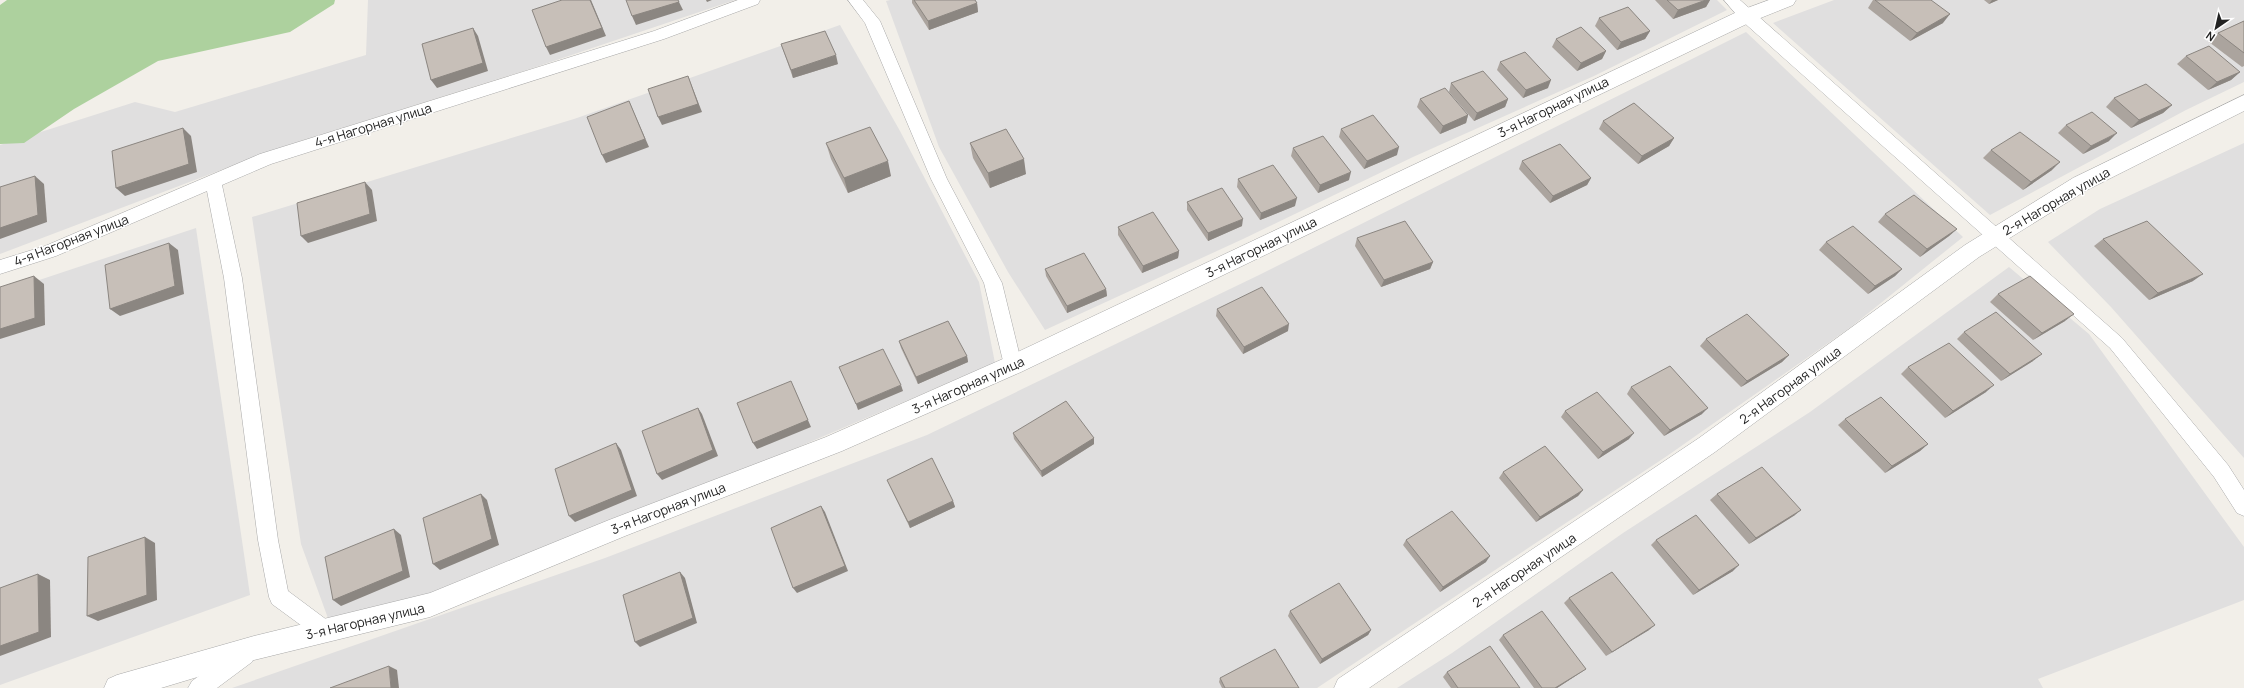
<svg xmlns="http://www.w3.org/2000/svg" width="2244" height="688" viewBox="0 0 2244 688" font-family="Manrope,sans-serif">
<style>
.residential{fill:#e0dfdf}
.forest{fill:#add19e}
.lines{fill:none;stroke-linecap:round;stroke-linejoin:round}
.service-casing{stroke:#a9a9a9;stroke-width:1}
.minor-casing{stroke:#a9a9a9;stroke-width:1}
.service{fill:#fff;fill-rule:evenodd}
.minor{fill:#fff;fill-rule:evenodd}
.wall{fill:#aba49e}
.shaded-wall{fill:#8b8681}
.building{fill:#c7bfb8;stroke:#8b8681}
.labels{text-anchor:middle;stroke-width:3;stroke-linejoin:round;paint-order:stroke}
.street-label{font-size:13px;fill:#222;stroke:#fff}
</style>
<rect width="100%" height="100%" fill="#f2efe9"/>
<g class="residential">
<path d="M368,0H735L527,70L282,147L0,254V145L135,102L175,112L366,55Z"/>
<path d="M890,0H1717L1727,10L1594,76L1413,157L1243,239L1045,330L1008,272L939,147L886,1Z"/>
<path d="M1834,0H2244V82L2186,110L1990,215L1773,23Z"/>
<path d="M840,25L900,131L979,282L995,363L789,451L427,596L329,621L301,544L252,217L574,119Z"/>
<path d="M1746,32L1963,237L1851,327L1667,456L1317,688H232L605,558L927,435L1257,276Z"/>
<path d="M2244,143V458L2111,307L2048,242L2100,209Z"/>
<path d="M196,228L250,595L0,685V293Z"/>
<path d="M2009,267L2089,334L2244,547V600L2038,679L2043,688H1397L1452,653L1623,533L1810,412Z"/>
</g>
<path class="forest" d="M7,0H335L334,4L290,32L158,61L74,109L24,143L0,144V5Z"/>
<g class="lines">
<g class="service-casing">
<g id="service">
<path d="M738,0H760L758,4L664,39L271,164L222,185L242,278L278,540L288,591L331,623L334,630L331,637L324,640L317,637L272,604L269,597L258,540L224,278L207,191L56,256L0,274V260L45,246L260,154L654,31Z"/>
<path d="M848,0H863L880,21L947,179L1002,283L1022,365L1019,371L1013,373L1007,371L1004,365L984,283L931,179L865,23Z"/>
<path d="M1724,0H1740L2122,338L2228,465L2244,490V516L2237,513L2214,477L2110,348L1741,20Z"/>
<path d="M245,645L252,648L255,655L252,662L217,688H188L192,681L238,648Z"/>
</g>
</g>
<g class="minor-casing">
<g id="minor">
<path d="M1769,0H1796L1793,5L1753,21L1021,372L842,451L625,536L430,617L254,660L161,688H104L108,679L117,675L254,636L430,593L609,520L826,437L1005,358L1739,11Z"/>
<path d="M2244,95V111L2087,190L1979,257L1715,452L1369,688H1334L1338,679L1699,438L1965,245L2073,178Z"/>
</g>
</g>
<use href="#service" class="service"/>
<use href="#minor" class="minor"/>
</g>
<g class="wall">
<path d="M912,0H975L977,3L978,12L929,30L912,3Z"/>
<path d="M1655,0H1710L1706,7L1673,19Z"/>
<path d="M1873,0H1931L1943,23L1910,41L1868,8Z"/>
<path d="M1984,0H1998L1989,4Z"/>
<path d="M1599,18L1650,31L1645,39L1617,50L1595,26Z"/>
<path d="M2244,21V66L2242,67L2209,42L2218,33Z"/>
<path d="M1556,39L1606,51L1602,59L1577,71L1552,47Z"/>
<path d="M781,44L838,64L793,78Z"/>
<path d="M2186,56L2240,72L2231,80L2208,90L2177,64Z"/>
<path d="M1500,62L1548,88L1523,98L1497,70Z"/>
<path d="M1451,83L1508,99L1505,107L1474,121L1449,92Z"/>
<path d="M2114,98L2172,105L2163,113L2131,128L2106,107Z"/>
<path d="M1420,99L1468,115L1466,123L1440,134L1417,107Z"/>
<path d="M1603,121L1674,138L1669,146L1638,164L1599,129Z"/>
<path d="M2066,125L2109,141L2083,154L2058,133Z"/>
<path d="M1341,129L1397,155L1364,169L1339,137Z"/>
<path d="M826,143L891,176L848,193L831,159Z"/>
<path d="M970,143L1026,174L990,188L973,158Z"/>
<path d="M1293,148L1349,180L1318,193L1291,156Z"/>
<path d="M1991,150L2052,170L2023,190L1983,158Z"/>
<path d="M1522,161L1591,178L1587,185L1550,203L1519,169Z"/>
<path d="M1238,179L1295,206L1260,220L1237,187Z"/>
<path d="M1187,202L1242,226L1208,241L1187,210Z"/>
<path d="M1885,214L1957,229L1949,236L1920,257L1878,222Z"/>
<path d="M1118,227L1179,251L1178,258L1142,273L1118,235Z"/>
<path d="M1357,238L1433,262L1430,269L1381,287L1355,246Z"/>
<path d="M2103,239L2193,281L2149,300L2094,246Z"/>
<path d="M1826,242L1902,269L1895,276L1868,294L1819,250Z"/>
<path d="M1045,269L1106,289L1107,296L1067,313L1046,276Z"/>
<path d="M1998,294L2065,321L2033,340L1990,302Z"/>
<path d="M1217,309L1288,331L1243,354L1216,316Z"/>
<path d="M1964,332L2033,361L2001,381L1957,339Z"/>
<path d="M1706,339L1789,355L1782,362L1741,387L1700,346Z"/>
<path d="M899,341L967,356L968,362L918,384L901,348Z"/>
<path d="M1908,367L1986,392L1945,418L1901,374Z"/>
<path d="M1631,387L1702,414L1664,436L1627,394Z"/>
<path d="M1565,411L1629,439L1598,459L1561,417Z"/>
<path d="M1845,419L1928,444L1920,451L1885,473L1838,425Z"/>
<path d="M1013,433L1094,438V444L1042,477L1014,439Z"/>
<path d="M1503,472L1583,490L1578,496L1536,522L1499,478Z"/>
<path d="M887,480L953,501L955,507L910,528Z"/>
<path d="M1717,494L1795,515L1749,544L1710,500Z"/>
<path d="M1406,540L1486,562L1440,592L1403,545Z"/>
<path d="M1656,540L1733,571L1693,595L1651,545Z"/>
<path d="M1569,598L1649,630L1606,656L1564,603Z"/>
<path d="M1290,611L1371,630L1368,635L1320,664L1288,616Z"/>
<path d="M1503,635L1586,669L1580,673L1557,688H1534L1499,640Z"/>
<path d="M1447,672L1520,688H1451L1443,677Z"/>
<path d="M1220,678L1299,688H1222L1219,682Z"/>
</g>
<g class="shaded-wall">
<path d="M590,0H591L606,36L550,55L546,47Z"/>
<path d="M678,0L683,10L636,25L632,16Z"/>
<path d="M706,0H712L707,2Z"/>
<path d="M1706,0H1710L1706,7L1673,19L1678,10Z"/>
<path d="M1992,0H1998L1989,4Z"/>
<path d="M977,3L978,12L929,30L928,21Z"/>
<path d="M1950,14L1943,23L1910,41L1917,33Z"/>
<path d="M473,28L478,36L488,71L437,88L431,80Z"/>
<path d="M1650,31L1645,39L1617,50L1621,42Z"/>
<path d="M1606,51L1602,59L1577,71L1581,63Z"/>
<path d="M836,55L838,64L793,78L791,70Z"/>
<path d="M2240,72L2231,80L2208,90L2217,82Z"/>
<path d="M688,76L702,112L662,125L658,117Z"/>
<path d="M1551,80L1548,88L1523,98L1526,90Z"/>
<path d="M1508,99L1505,107L1474,121L1477,113Z"/>
<path d="M629,101L649,147L606,163L602,155Z"/>
<path d="M2172,105L2163,113L2131,128L2139,120Z"/>
<path d="M1468,115L1466,123L1440,134L1443,126Z"/>
<path d="M183,128L191,136L197,172L125,196L116,188Z"/>
<path d="M2117,133L2109,141L2083,154L2091,146Z"/>
<path d="M1674,138L1669,146L1638,164L1642,156Z"/>
<path d="M1399,147L1397,155L1364,169L1367,161Z"/>
<path d="M1024,159L1026,174L990,188L988,173Z"/>
<path d="M888,161L891,176L848,193L844,178Z"/>
<path d="M2060,162L2052,170L2023,190L2031,182Z"/>
<path d="M1351,172L1349,180L1318,193L1320,185Z"/>
<path d="M35,176L44,184L47,222L0,239V228Z"/>
<path d="M1591,178L1587,185L1550,203L1553,196Z"/>
<path d="M365,182L372,190L377,221L308,243L301,236Z"/>
<path d="M1297,198L1295,206L1260,220L1261,213Z"/>
<path d="M1243,219L1242,226L1208,241V233Z"/>
<path d="M1957,229L1949,236L1920,257L1927,249Z"/>
<path d="M169,243L178,250L184,294L120,316L110,309Z"/>
<path d="M1179,251L1178,258L1142,273L1143,266Z"/>
<path d="M1433,262L1430,269L1381,287L1384,280Z"/>
<path d="M1902,269L1895,276L1868,294L1875,286Z"/>
<path d="M2203,274L2193,281L2149,300L2158,293Z"/>
<path d="M34,276L44,284L45,325L0,339V329Z"/>
<path d="M1106,289L1107,296L1067,313V306Z"/>
<path d="M2074,314L2065,321L2033,340L2042,333Z"/>
<path d="M1289,324L1288,331L1243,354L1244,347Z"/>
<path d="M2042,354L2033,361L2001,381L2010,374Z"/>
<path d="M1789,355L1782,362L1741,387L1747,381Z"/>
<path d="M967,356L968,362L918,384L916,377Z"/>
<path d="M901,385L903,391L858,410L856,404Z"/>
<path d="M1994,385L1986,392L1945,418L1953,411Z"/>
<path d="M794,388L811,427L757,449L753,443Z"/>
<path d="M698,408L702,414L718,456L662,480L657,474Z"/>
<path d="M1708,408L1702,414L1664,436L1670,430Z"/>
<path d="M1634,433L1629,439L1598,459L1603,452Z"/>
<path d="M1094,438V444L1042,477L1041,471Z"/>
<path d="M616,443L621,450L637,496L575,522L569,516Z"/>
<path d="M1928,444L1920,451L1885,473L1892,466Z"/>
<path d="M1583,490L1578,496L1536,522L1540,517Z"/>
<path d="M481,494L487,500L499,545L440,570L433,564Z"/>
<path d="M953,501L955,507L910,528L908,522Z"/>
<path d="M821,506L825,512L848,571L797,593L793,588Z"/>
<path d="M1801,510L1795,515L1749,544L1756,538Z"/>
<path d="M394,529L401,535L410,577L341,606L333,600Z"/>
<path d="M145,537L155,543L157,600L98,621L87,616Z"/>
<path d="M1490,556L1486,562L1440,592L1443,587Z"/>
<path d="M1739,565L1733,571L1693,595L1699,590Z"/>
<path d="M680,572L685,578L697,623L640,647L635,642Z"/>
<path d="M38,574L50,580L51,637L0,656V646Z"/>
<path d="M1655,625L1649,630L1606,656L1612,652Z"/>
<path d="M1371,630L1368,635L1320,664L1322,659Z"/>
<path d="M389,666L397,670L399,688H391Z"/>
<path d="M1586,669L1580,673L1557,688H1555Z"/>
</g>
<g class="building">
<path d="M562,0H590L602,28L546,47L532,10Z"/>
<path d="M626,0H678L679,2L632,16Z"/>
<path d="M914,0H975L977,3L928,21Z"/>
<path d="M1667,0H1706L1678,10Z"/>
<path d="M1875,0H1931L1950,14L1917,33Z"/>
<path d="M1628,7L1650,31L1621,42L1599,18Z"/>
<path d="M2244,21V53L2218,33Z"/>
<path d="M1581,27L1606,51L1581,63L1556,39Z"/>
<path d="M473,28L483,63L431,80L422,44Z"/>
<path d="M825,31L836,55L791,70L781,44Z"/>
<path d="M2209,46L2240,72L2217,82L2186,56Z"/>
<path d="M1525,52L1551,80L1526,90L1500,62Z"/>
<path d="M1483,71L1508,99L1477,113L1451,83Z"/>
<path d="M688,76L698,104L658,117L648,89Z"/>
<path d="M2146,84L2172,105L2139,120L2114,98Z"/>
<path d="M1445,88L1468,115L1443,126L1420,99Z"/>
<path d="M629,101L645,139L602,155L587,117Z"/>
<path d="M1634,103L1674,138L1642,156L1603,121Z"/>
<path d="M2092,112L2117,133L2091,146L2066,125Z"/>
<path d="M1373,115L1399,147L1367,161L1341,129Z"/>
<path d="M870,127L888,161L844,178L826,143Z"/>
<path d="M183,128L189,164L116,188L112,151Z"/>
<path d="M1006,129L1024,159L988,173L970,143Z"/>
<path d="M2020,132L2060,162L2031,182L1991,150Z"/>
<path d="M1323,136L1351,172L1320,185L1293,148Z"/>
<path d="M1560,144L1591,178L1553,196L1522,161Z"/>
<path d="M1273,165L1297,198L1261,213L1238,179Z"/>
<path d="M35,176L38,215L0,228V187Z"/>
<path d="M365,182L370,214L301,236L297,203Z"/>
<path d="M1222,188L1243,219L1208,233L1187,202Z"/>
<path d="M1914,195L1957,229L1927,249L1885,214Z"/>
<path d="M1153,212L1179,251L1143,266L1118,227Z"/>
<path d="M1405,221L1433,262L1384,280L1357,238Z"/>
<path d="M2147,221L2203,274L2158,293L2103,239Z"/>
<path d="M1853,226L1902,269L1875,286L1826,242Z"/>
<path d="M169,243L175,286L110,309L105,265Z"/>
<path d="M1084,253L1106,289L1067,306L1045,269Z"/>
<path d="M34,276L35,318L0,329V287Z"/>
<path d="M2030,276L2074,314L2042,333L1998,294Z"/>
<path d="M1262,287L1289,324L1244,347L1217,309Z"/>
<path d="M1996,312L2042,354L2010,374L1964,332Z"/>
<path d="M1747,314L1789,355L1747,381L1706,339Z"/>
<path d="M948,321L967,356L916,377L899,341Z"/>
<path d="M1949,343L1994,385L1953,411L1908,367Z"/>
<path d="M883,349L901,385L856,404L839,367Z"/>
<path d="M1670,366L1708,408L1670,430L1631,387Z"/>
<path d="M791,381L808,420L753,443L737,403Z"/>
<path d="M1597,392L1634,433L1603,452L1565,411Z"/>
<path d="M1881,397L1928,444L1892,466L1845,419Z"/>
<path d="M1066,401L1094,438L1041,471L1013,433Z"/>
<path d="M698,408L713,450L657,474L642,431Z"/>
<path d="M616,443L632,490L569,516L555,469Z"/>
<path d="M1545,446L1583,490L1540,517L1503,472Z"/>
<path d="M932,458L953,501L908,522L887,480Z"/>
<path d="M1762,467L1801,510L1756,538L1717,494Z"/>
<path d="M481,494L492,539L433,564L423,518Z"/>
<path d="M821,506L845,566L793,588L771,528Z"/>
<path d="M1452,511L1490,556L1443,587L1406,540Z"/>
<path d="M1696,515L1739,565L1699,590L1656,540Z"/>
<path d="M394,529L403,571L333,600L325,557Z"/>
<path d="M145,537L147,595L87,616L88,557Z"/>
<path d="M680,572L693,618L635,642L623,595Z"/>
<path d="M1612,572L1655,625L1612,652L1569,598Z"/>
<path d="M38,574L39,632L0,646V588Z"/>
<path d="M1339,583L1371,630L1322,659L1290,611Z"/>
<path d="M1542,611L1586,669L1555,688H1542L1503,635Z"/>
<path d="M1490,646L1520,688H1458L1447,672Z"/>
<path d="M1275,649L1299,688H1225L1220,678Z"/>
<path d="M389,666L391,688H330Z"/>
</g>
<g class="labels">
<g class="street-label">
<text transform="translate(1553 107) rotate(-26)" y="5">3-я Нагорная улица</text>
<text transform="translate(373 125) rotate(-17)" y="5">4-я Нагорная улица</text>
<text transform="translate(2056 201) rotate(-30)" y="5">2-я Нагорная улица</text>
<text transform="translate(71 240) rotate(-21)" y="5">4-я Нагорная улица</text>
<text transform="translate(1261 247) rotate(-26)" y="5">3-я Нагорная улица</text>
<text transform="translate(968 385) rotate(-24)" y="5">3-я Нагорная улица</text>
<text transform="translate(1790 385) rotate(-36)" y="5">2-я Нагорная улица</text>
<text transform="translate(668 508) rotate(-21)" y="5">3-я Нагорная улица</text>
<text transform="translate(1524 570) rotate(-34)" y="5">2-я Нагорная улица</text>
<text transform="translate(365 621) rotate(-13)" y="5">3-я Нагорная улица</text>
</g>
</g>
<g transform="translate(2216 28) rotate(214)" stroke="#ffffff" stroke-width="3" paint-order="stroke">
<path d="M0-3L7 15L0 10L-7 15Z" fill="#222222"/>
<text y="-6" font-size="11" font-weight="bold" text-anchor="middle" fill="#222222">N</text>
</g>
</svg>
